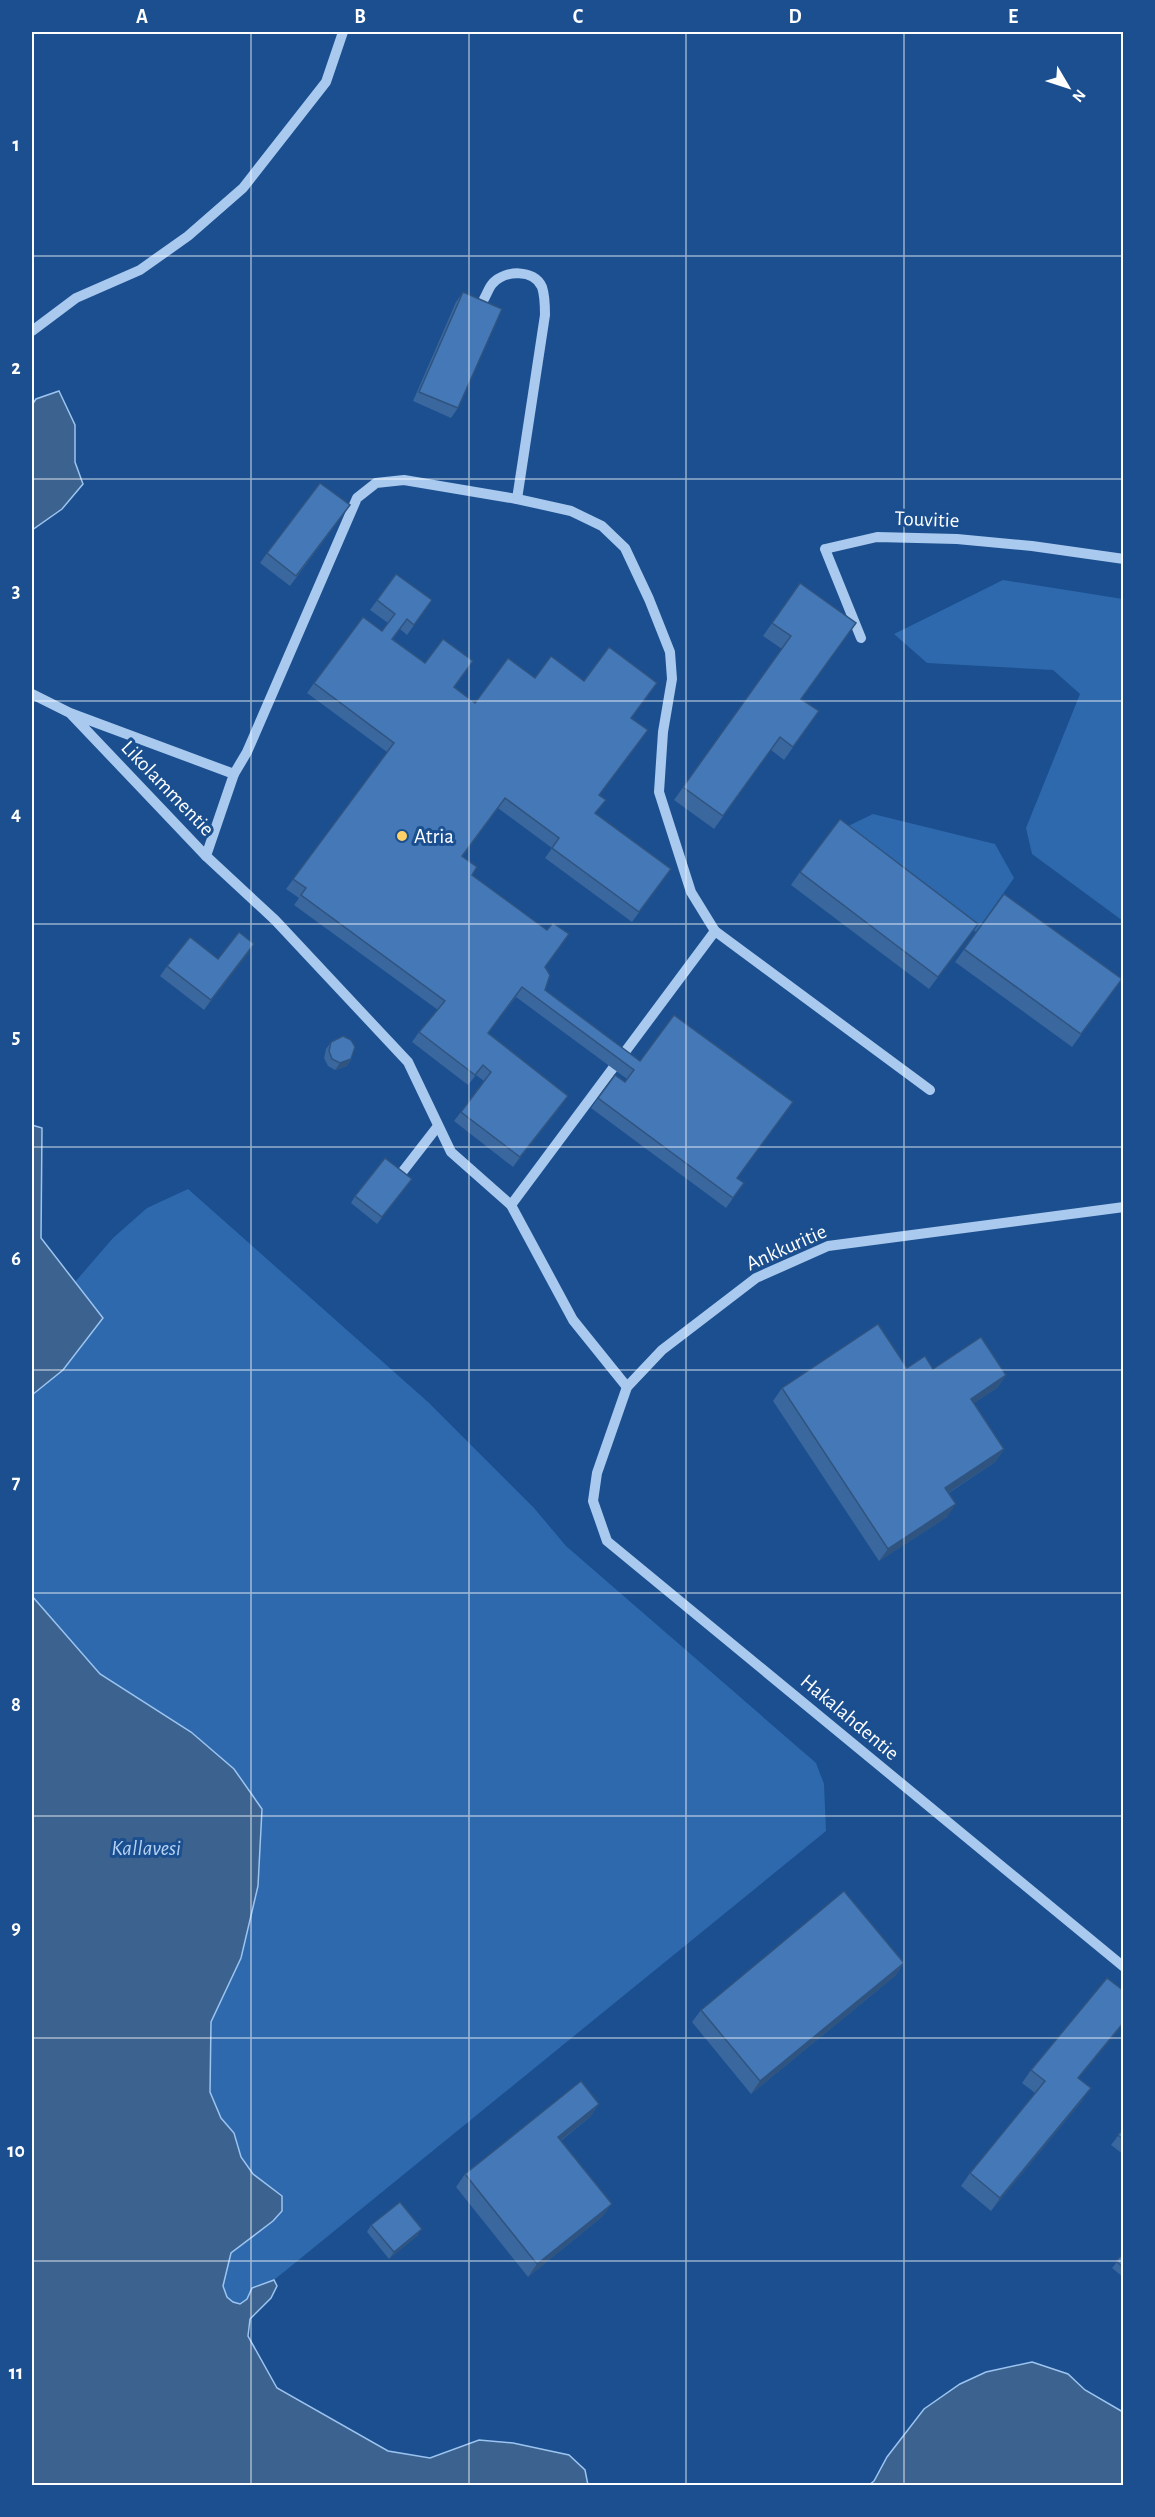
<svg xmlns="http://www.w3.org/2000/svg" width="1155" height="2517" viewBox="0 0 1155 2517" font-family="'Alegreya Sans',sans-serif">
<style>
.green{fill:#2e69ad}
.water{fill:#3c6290;stroke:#9cc4f0;stroke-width:1.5}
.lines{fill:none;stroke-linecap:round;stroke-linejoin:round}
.minor{stroke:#a9c9ee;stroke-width:10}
.wall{fill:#3a679d}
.shaded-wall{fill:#305480}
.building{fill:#4478b7;stroke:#305480;stroke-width:1.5}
.grid{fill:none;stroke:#fff;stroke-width:1.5;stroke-opacity:0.55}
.poi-dot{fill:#ffd166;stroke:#1b4f8f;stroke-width:2}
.labels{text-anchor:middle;stroke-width:6;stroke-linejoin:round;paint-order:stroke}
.street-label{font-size:21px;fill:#fff;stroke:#1b4f8f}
.poi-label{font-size:21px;fill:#fff;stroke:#1b4f8f;text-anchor:start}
.water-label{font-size:22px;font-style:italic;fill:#b5d3f5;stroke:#1b4f8f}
.neatline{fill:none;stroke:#fff;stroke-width:2}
.grid-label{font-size:20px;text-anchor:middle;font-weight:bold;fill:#fff}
</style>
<rect width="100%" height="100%" fill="#1b4f8f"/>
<g class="green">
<path d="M1003,580L1123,599V921L1032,854L1026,828L1080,694L1053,670L927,663L894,634Z"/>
<path d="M873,814L995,844L1014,878L976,932L844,828Z"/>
<path d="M188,1189L428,1402L534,1508L566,1546L816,1763L824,1784L826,1831L274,2280L252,2288L247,2299L240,2304L233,2302L227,2297L223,2286L231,2253L273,2221L282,2196L253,2174L241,2157L234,2133L221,2118L210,2092L211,2022L241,1958L262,1809L234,1769L191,1732L100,1674L32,1596V1395L63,1370L103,1318L75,1282L113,1238L147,1208Z"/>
</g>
<g class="water">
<path d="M59,391L75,425V462L83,484L62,509L32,530V405L36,399Z"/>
<path d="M32,1125L42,1128L41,1238L103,1318L63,1370L32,1395Z"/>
<path d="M32,1596L100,1674L191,1732L234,1769L262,1809L258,1886L241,1958L211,2022L210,2092L221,2118L234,2133L241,2157L253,2174L282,2196V2211L273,2221L231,2253L223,2286L227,2297L233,2302L240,2304L247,2299L252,2288L274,2280L277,2286L271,2298L250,2319L248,2336L277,2388L388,2451L430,2458L479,2440L513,2443L569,2455L585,2470L588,2485H32Z"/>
<path d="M1032,2362L1068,2374L1085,2390L1123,2412V2485H869L874,2481L887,2457L924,2409L960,2384L986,2372Z"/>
</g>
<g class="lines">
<g class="minor">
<path d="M484,299C487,294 489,287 493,283C505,270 534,269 542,287C545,296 545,306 545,315L517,499"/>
<path d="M32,331L76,298L140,270L188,236L243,188L326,82L343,32"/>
<path d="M861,638L825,549L877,537L957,539L1032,546L1124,559"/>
<path d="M32,694L70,713L234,774L206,856L70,713"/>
<path d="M234,774L247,752L357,498L376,483L404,480L517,499L571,511L602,526L625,548L649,599L670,652L672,679L663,732L659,792L691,892L715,931L930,1090"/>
<path d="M206,856L275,920L408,1062L451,1152L511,1205"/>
<path d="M400,1175L438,1126"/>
<path d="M1124,1207L828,1246L756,1278L662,1350L627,1387L597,1473L593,1501L607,1541L1124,1967"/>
<path d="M627,1387L573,1320L511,1205L715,931"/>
</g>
</g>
<g class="wall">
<path d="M463,292L458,408L451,418L413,401L456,302Z"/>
<path d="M350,505L290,586L260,563L267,553Z"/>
<path d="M396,574L432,600L407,635L400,629L393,639L475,703L535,678L631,718L600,795L596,814L671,869L632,922L545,858L552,848L498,808L463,856L472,875L545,967V990L640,1061L737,1178L744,1183L726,1208L591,1108L615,1075L625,1082L627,1079L516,997L488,1033L561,1106L513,1167L454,1121L484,1081L476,1075L468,1085L412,1042L419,1032L438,1010L294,905L299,898L286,889L387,752L307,693L314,683L382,631L388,623L370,610Z"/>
<path d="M800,583L802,699L819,711L784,760L771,750L714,829L674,800L782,649L763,636Z"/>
<path d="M800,872L969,936L929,989L791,885Z"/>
<path d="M1004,894L1122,979L1072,1047L955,962Z"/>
<path d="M254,944L204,1010L160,976L167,966L218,959Z"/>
<path d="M331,1042L351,1059L347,1066L335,1070L328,1066L324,1058L326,1049Z"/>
<path d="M412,1179L377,1224L351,1203L355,1196Z"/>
<path d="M907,1368L1006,1375L997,1388L974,1403L1004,1449L995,1462L949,1493L947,1517L879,1561L773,1401L782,1388Z"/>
<path d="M904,1963L895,1976L751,2094L692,2022L701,2010Z"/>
<path d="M1031,2070L1079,2078L1082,2101L991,2211L961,2186L970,2173L1035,2093L1022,2083Z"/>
<path d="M599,2104L590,2117L561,2141L603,2216L528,2277L456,2187L465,2174Z"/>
<path d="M1124,2128V2155L1111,2145Z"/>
<path d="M371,2225L418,2235L389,2259L367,2232Z"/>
<path d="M1124,2253V2278L1112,2268Z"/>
</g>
<g class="shaded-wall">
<path d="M254,944L248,954L204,1010L211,1000Z"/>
<path d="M351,1059L347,1066L335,1070L340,1063Z"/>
<path d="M568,1096L561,1106L513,1167L520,1157Z"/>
<path d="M1006,1375L997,1388L962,1411L971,1399Z"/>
<path d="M1004,1449L995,1462L936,1501L945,1488Z"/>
<path d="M956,1504L947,1517L879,1561L888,1549Z"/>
<path d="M904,1963L895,1976L751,2094L760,2081Z"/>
<path d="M1124,2022V2024L1069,2090L1078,2078Z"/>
<path d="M1091,2088L1082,2101L991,2211L1000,2198Z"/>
<path d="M599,2104L590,2117L549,2150L558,2137Z"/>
<path d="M612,2204L603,2216L528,2277L537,2264Z"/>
<path d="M422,2229L418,2235L389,2259L394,2252Z"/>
</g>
<g class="building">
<path d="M463,292L502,309L458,408L419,392Z"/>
<path d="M320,483L350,505L296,576L267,553Z"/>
<path d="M396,574L432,600L414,625L407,619L392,639L425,663L443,639L473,661L454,687L475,703L508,658L535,678L551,656L584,681L609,647L657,683L631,718L648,730L599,795L606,800L595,813L671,869L639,912L552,848L559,838L505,798L462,856L477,867L472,875L547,930L553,923L569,934L545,967L550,975L545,990L640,1061L674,1015L793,1102L737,1178L744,1183L733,1198L598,1098L615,1075L625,1082L634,1070L522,987L488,1033L568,1096L520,1157L461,1112L491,1072L483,1065L475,1075L419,1032L445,1001L301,895L306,888L293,879L394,743L314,683L363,617L382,631L395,614L377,600Z"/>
<path d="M800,583L856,623L801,699L819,711L793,747L780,737L723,816L683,787L791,636L772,623Z"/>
<path d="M840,819L978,924L938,977L800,872Z"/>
<path d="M1004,894L1122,979L1081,1034L964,949Z"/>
<path d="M239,932L254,944L211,1000L167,966L190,937L218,959Z"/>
<path d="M343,1036L351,1040L355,1047L351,1059L340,1063L332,1059L329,1051L331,1042Z"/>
<path d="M385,1158L412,1179L382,1217L355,1196Z"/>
<path d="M878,1324L907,1368L925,1356L933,1369L981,1337L1006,1375L971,1399L1004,1449L945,1488L956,1504L888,1549L782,1388Z"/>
<path d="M844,1891L904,1963L760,2081L701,2010Z"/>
<path d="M1107,1978L1124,1991V2022L1078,2078L1091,2088L1000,2198L970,2173L1045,2081L1031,2070Z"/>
<path d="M581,2081L599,2104L558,2137L612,2204L537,2264L465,2174Z"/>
<path d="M1124,2128V2140L1118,2135Z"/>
<path d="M400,2202L422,2229L394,2252L371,2225Z"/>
<path d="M1124,2253V2268L1116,2261Z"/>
</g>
<path class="grid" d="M251,32V2486M469,32V2486M686,32V2486M904,32V2486M32,256H1124M32,479H1124M32,701H1124M32,924H1124M32,1147H1124M32,1370H1124M32,1593H1124M32,1816H1124M32,2038H1124M32,2261H1124"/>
<circle class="poi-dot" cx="402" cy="836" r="6"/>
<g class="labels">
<g class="street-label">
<text transform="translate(927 519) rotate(2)" y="7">Touvitie</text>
<text transform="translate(168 788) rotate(46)" y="7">Likolammentie</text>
<text transform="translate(786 1247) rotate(-24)" y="7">Ankkuritie</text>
<text transform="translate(850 1717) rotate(40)" y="7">Hakalahdentie</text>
</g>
<g class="poi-label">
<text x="414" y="843">Atria</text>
</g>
<g class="water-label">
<text x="146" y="1855">Kallavesi</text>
</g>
</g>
<rect width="1155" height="2517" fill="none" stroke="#1b4f8f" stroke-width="66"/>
<g transform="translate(1068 87) rotate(129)" stroke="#1b4f8f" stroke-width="4.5" paint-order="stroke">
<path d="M0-4.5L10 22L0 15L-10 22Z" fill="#ffffff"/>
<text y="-9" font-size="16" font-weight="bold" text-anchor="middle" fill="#ffffff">N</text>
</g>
<rect x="33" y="33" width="1089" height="2451" class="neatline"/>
<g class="grid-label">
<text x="142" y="23">A</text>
<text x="360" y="23">B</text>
<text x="578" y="23">C</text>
<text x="795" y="23">D</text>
<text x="1013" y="23">E</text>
<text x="16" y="151">1</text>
<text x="16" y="374">2</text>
<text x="16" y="597">3</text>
<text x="16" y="820">4</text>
<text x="16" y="1043">5</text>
<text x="16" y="1265">6</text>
<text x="16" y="1488">7</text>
<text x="16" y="1711">8</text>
<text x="16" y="1934">9</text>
<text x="16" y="2157">10</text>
<text x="16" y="2379">11</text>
</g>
</svg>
